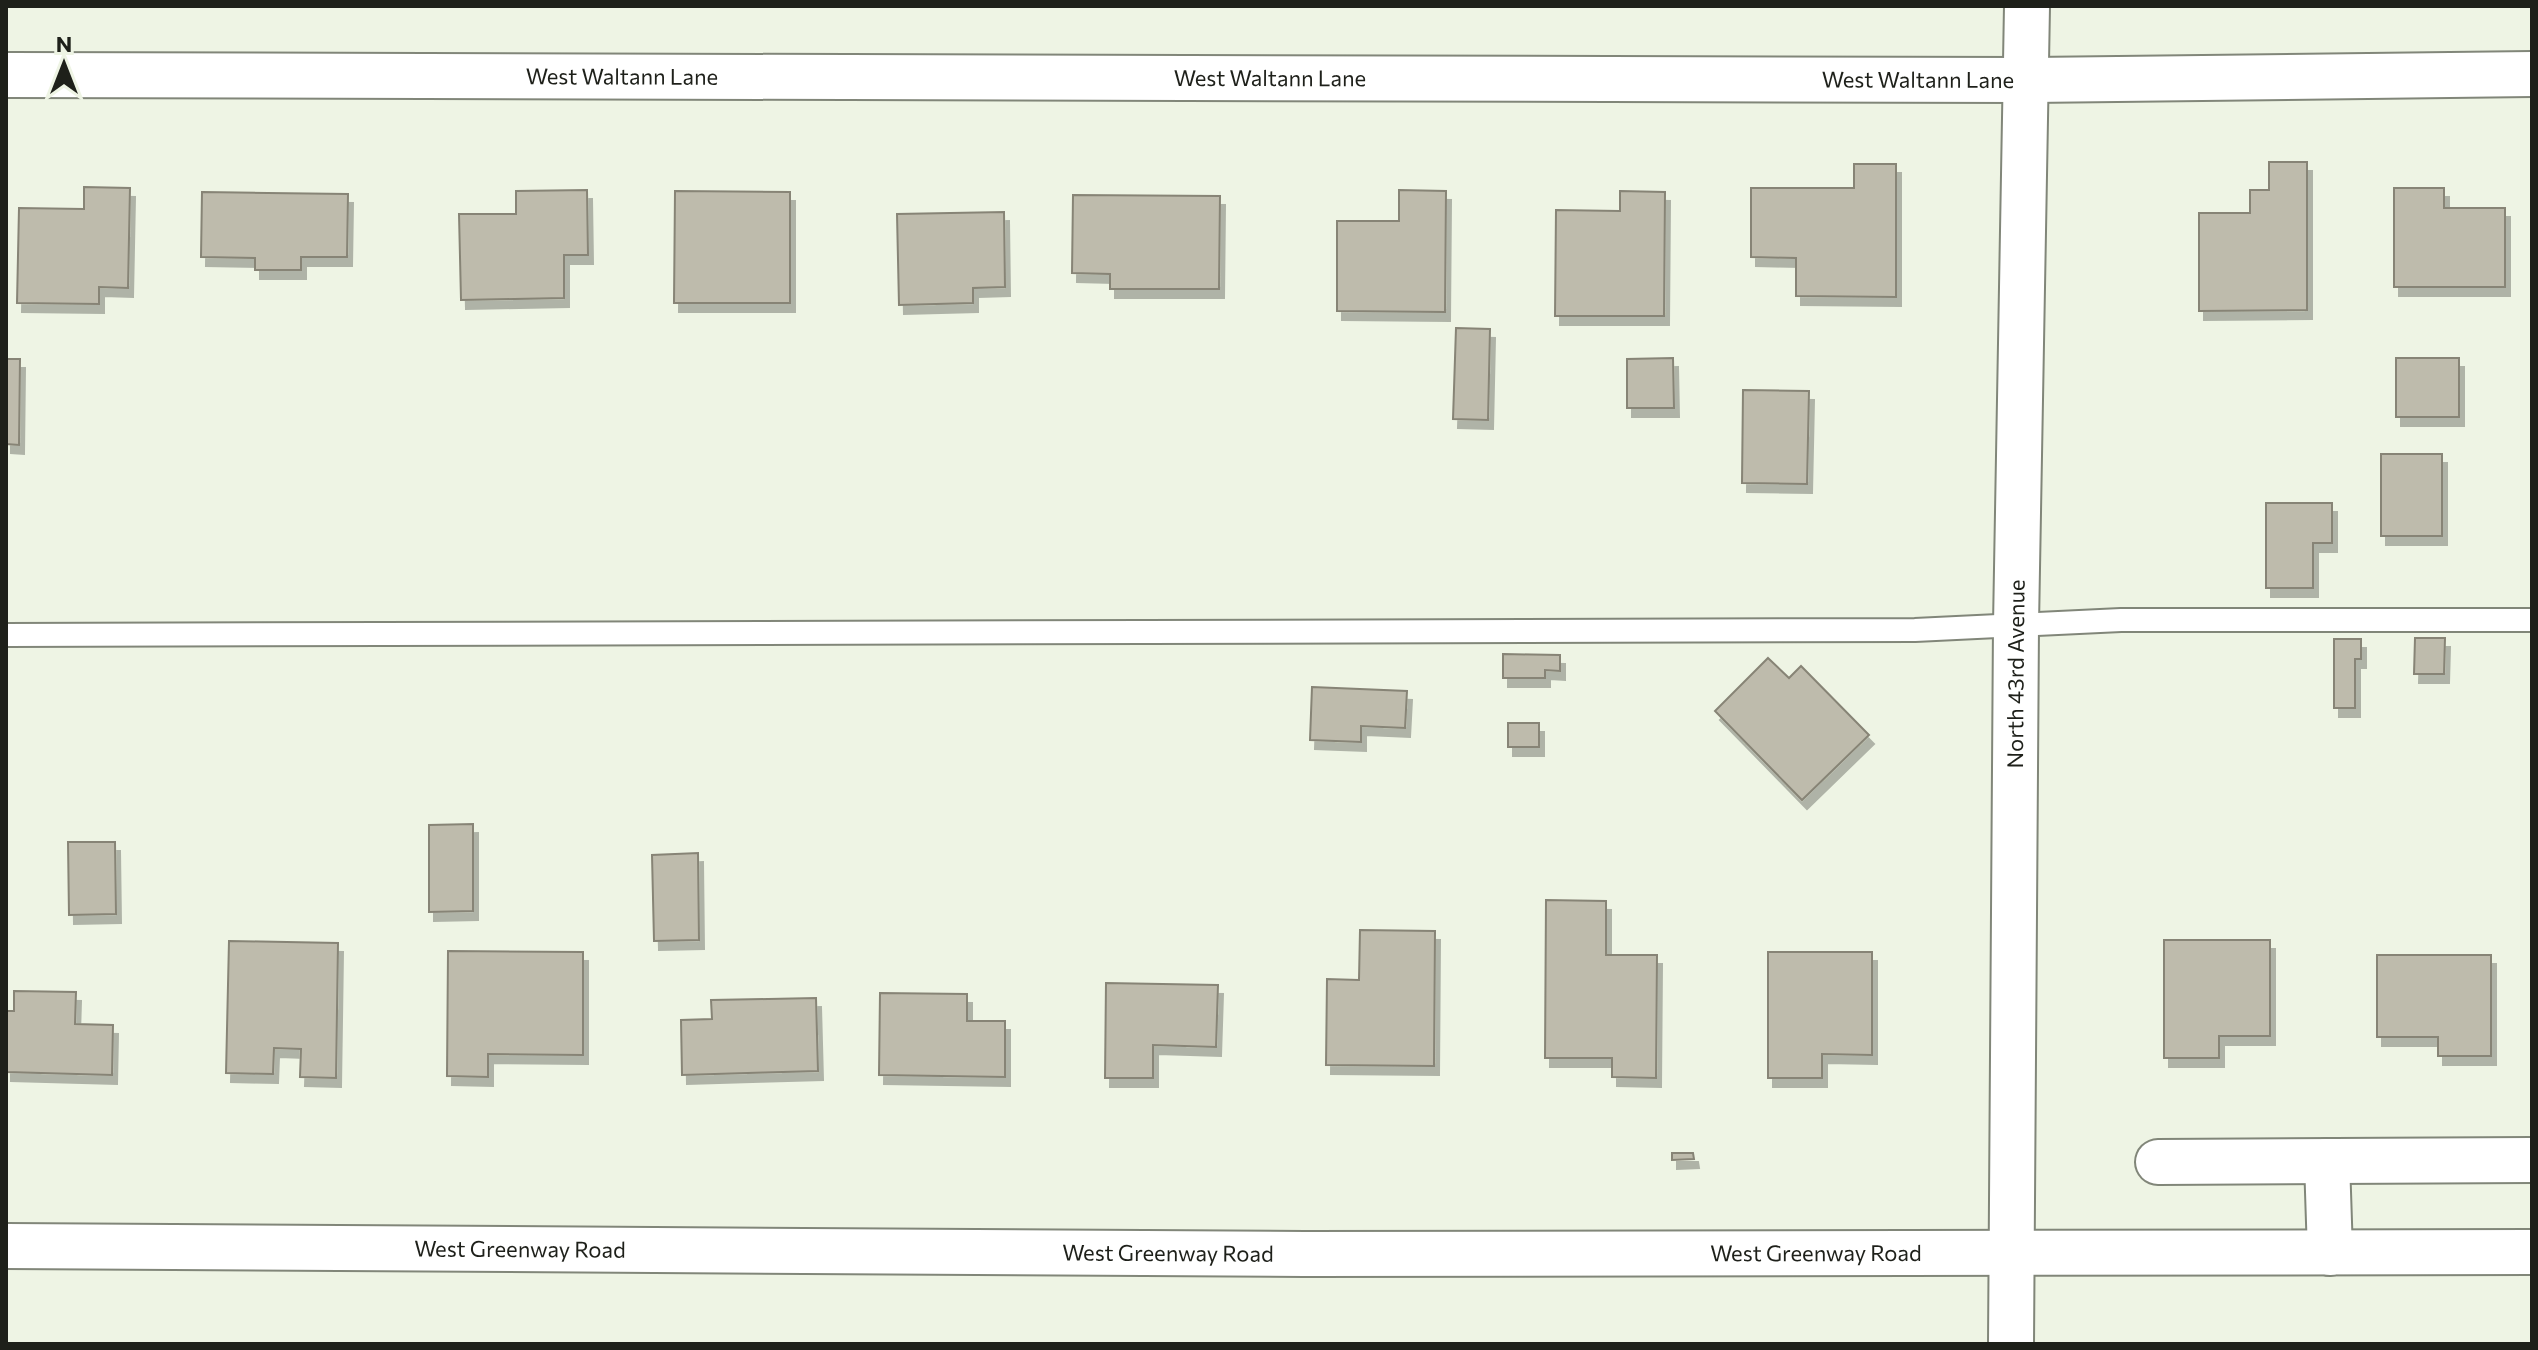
<svg xmlns="http://www.w3.org/2000/svg" width="2538" height="1350" viewBox="0 0 2538 1350" font-family="Commissioner,sans-serif">
<style>
.building{fill:#bebbac;stroke:#878476;stroke-width:2;filter:url(#shadow)}
.lines{fill:none;stroke-linecap:round;stroke-linejoin:round}
.service-casing{stroke:#818679;stroke-width:26}
.minor-casing{stroke:#818679;stroke-width:48}
.secondary-casing{stroke:#818679;stroke-width:48}
.service{stroke:#fff;stroke-width:22}
.minor{stroke:#fff;stroke-width:44}
.secondary{stroke:#fff;stroke-width:44}
.labels{text-anchor:middle;stroke-width:6;stroke-linejoin:round;paint-order:stroke}
.street-label{font-size:22px;fill:#1e201a;stroke:#eef4e4}
</style>
<defs>
<filter id="shadow"><feDropShadow dx="5" dy="9" stdDeviation="0" flood-color="#0004"/></filter>
</defs>
<rect width="100%" height="100%" fill="#eef4e4"/>
<g class="building">
<path d="M2269,162H2307V310L2199,311V213H2250V190H2269Z"/>
<path d="M1854,164H1896V297L1796,296V258L1751,257V188H1854Z"/>
<path d="M84,187L130,188L128,288L99,287V304L17,303L19,208L84,209Z"/>
<path d="M2394,188H2444V208H2505V287H2394Z"/>
<path d="M587,190L588,255H564V298L461,300L459,214H516V191Z"/>
<path d="M1399,190L1446,191L1445,312L1337,311V221H1399Z"/>
<path d="M675,191L790,192V303H674Z"/>
<path d="M1620,191L1665,192L1664,316H1555L1556,210L1620,211Z"/>
<path d="M202,192L348,194L347,257H301V270H255V258L201,257Z"/>
<path d="M1073,195L1220,196L1219,289H1110V274L1072,273Z"/>
<path d="M1004,212L1005,287L973,288V303L899,305L897,214Z"/>
<path d="M1456,328L1490,329L1488,420L1453,419Z"/>
<path d="M1673,358L1674,408H1627V359Z"/>
<rect x="2396" y="358" width="63" height="59"/>
<path d="M6,359H20L19,445L6,444Z"/>
<path d="M1743,390L1809,391L1807,484L1742,483Z"/>
<rect x="2381" y="454" width="61" height="82"/>
<path d="M2266,503H2332V543H2313V588H2266Z"/>
<path d="M2415,638H2445L2444,674H2414Z"/>
<path d="M2334,639H2361V659H2355V708H2334Z"/>
<path d="M1503,654L1560,655V671L1545,670V678H1503Z"/>
<path d="M1768,658L1789,678L1801,666L1869,735L1802,800L1715,711Z"/>
<path d="M1312,687L1407,691L1405,728L1361,726V742L1310,740Z"/>
<rect x="1508" y="723" width="31" height="24"/>
<path d="M473,824V911L429,912V825Z"/>
<path d="M68,842H115L116,914L69,915Z"/>
<path d="M698,853L699,940L654,941L652,855Z"/>
<path d="M1546,900L1606,901V955H1657L1656,1078L1612,1077V1058H1545Z"/>
<path d="M1360,930L1435,931L1434,1066L1326,1065L1327,979L1359,980Z"/>
<path d="M2164,940H2270V1036H2219V1058H2164Z"/>
<path d="M229,941L338,943L336,1078L300,1077L301,1049L274,1048L273,1074L226,1073Z"/>
<path d="M448,951L583,952V1055L488,1054V1077L447,1076Z"/>
<path d="M1768,952H1872V1055L1822,1054V1078H1768Z"/>
<path d="M2377,955H2491V1056H2438V1037H2377Z"/>
<path d="M1106,983L1218,985L1216,1047L1153,1045V1078H1105Z"/>
<path d="M14,991L76,992L75,1024L113,1025L112,1075L6,1072V1011H14Z"/>
<path d="M880,993L967,994V1021H1005V1077L879,1075Z"/>
<path d="M816,998L818,1071L682,1075L681,1020L712,1019L711,1000Z"/>
<path d="M1672,1153H1693L1694,1159L1672,1160Z"/>
</g>
<g class="lines">
<g class="service-casing">
<path id="service" d="M6,635L1915,630L2121,620H2532"/>
</g>
<g class="minor-casing">
<g id="minor">
<path id="s1" d="M6,75L2026,80L2532,74"/>
<path d="M2327,1161L2330,1253"/>
<path d="M2158,1162L2532,1160"/>
</g>
</g>
<g class="secondary-casing">
<g id="secondary">
<path id="s2" d="M6,1246L1305,1254L2532,1252"/>
<path id="s3" d="M2011,1344L2016,625L2027,6"/>
</g>
</g>
<use href="#service" class="service"/>
<use href="#minor" class="minor"/>
<use href="#secondary" class="secondary"/>
</g>
<g class="labels">
<g class="street-label">
<text dy="8" stroke="none"><textPath href="#s1" startOffset="616">West Waltann Lane</textPath></text>
<text dy="8" stroke="none"><textPath href="#s1" startOffset="1264">West Waltann Lane</textPath></text>
<text dy="8" stroke="none"><textPath href="#s1" startOffset="1912">West Waltann Lane</textPath></text>
<text dy="8" stroke="none"><textPath href="#s3" startOffset="670">North 43rd Avenue</textPath></text>
<text dy="8" stroke="none"><textPath href="#s2" startOffset="514">West Greenway Road</textPath></text>
<text dy="8" stroke="none"><textPath href="#s2" startOffset="1162">West Greenway Road</textPath></text>
<text dy="8" stroke="none"><textPath href="#s2" startOffset="1810">West Greenway Road</textPath></text>
</g>
</g>
<rect width="2538" height="1350" fill="none" stroke="#1e201a" stroke-width="16"/>
<g transform="translate(64 64)" stroke="#eef4e4" stroke-width="6" paint-order="stroke">
<path d="M0-6L14 30L0 20L-14 30Z" fill="#1e201a"/>
<text y="-12" font-size="22" font-weight="bold" text-anchor="middle" fill="#1e201a">N</text>
</g>
</svg>
